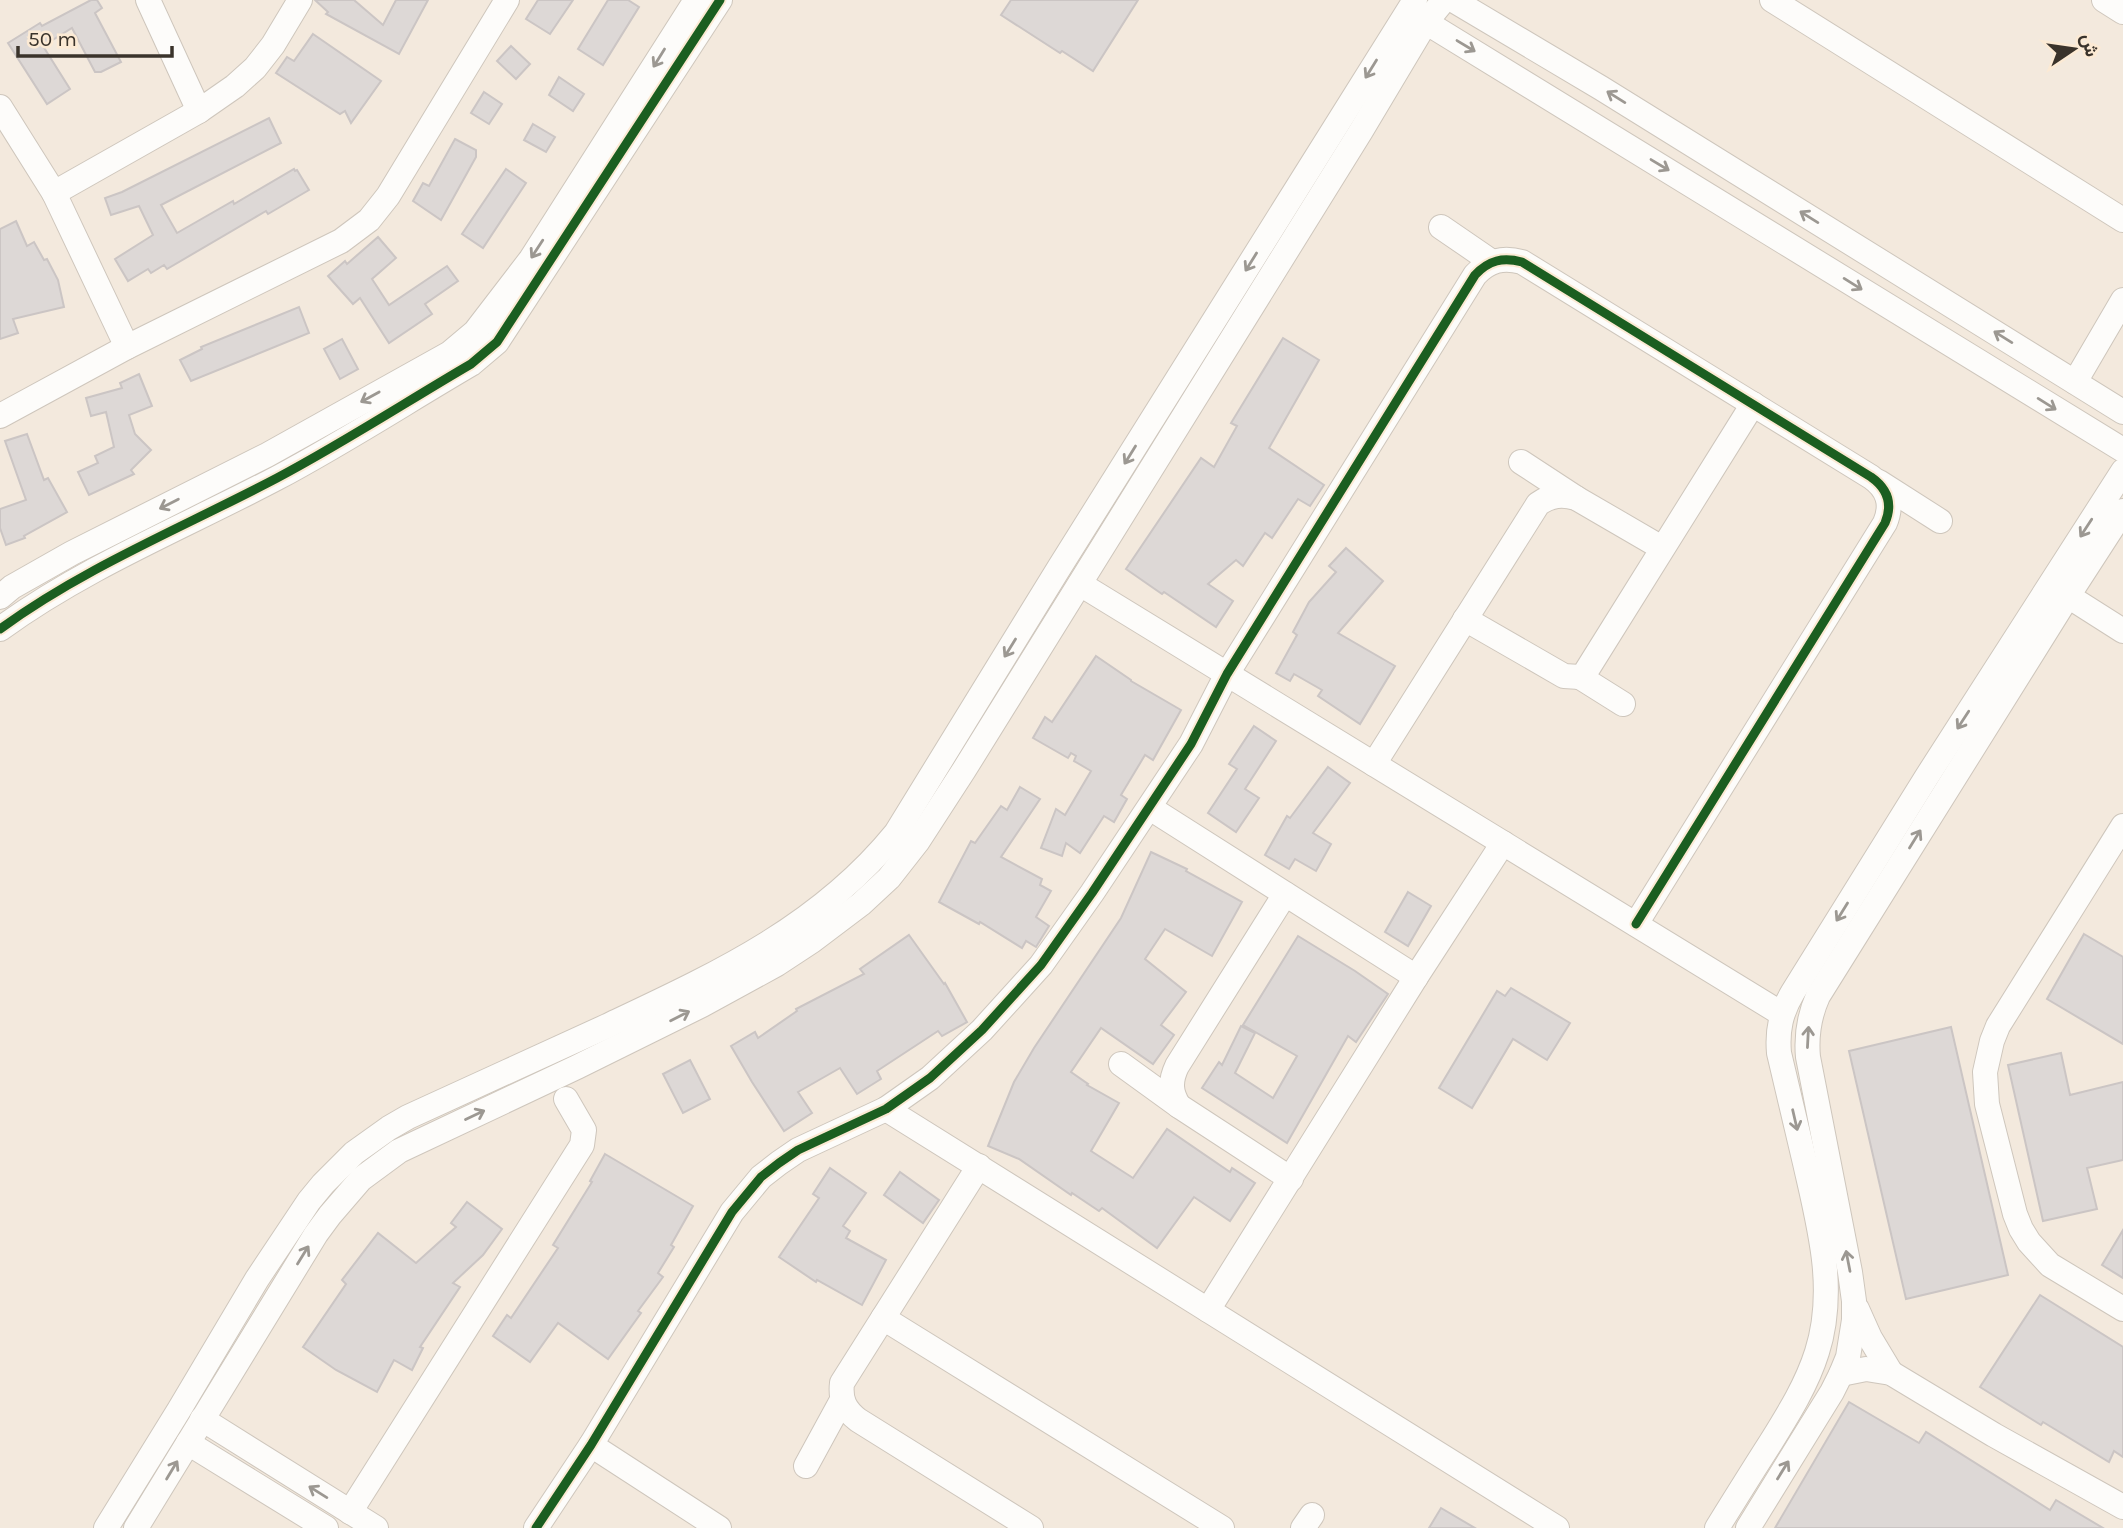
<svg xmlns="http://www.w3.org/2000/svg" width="2123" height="1528" viewBox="0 0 2123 1528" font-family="Karla,Vazirmatn,sans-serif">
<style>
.building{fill:#ddd8d6;stroke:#cbc5c4;stroke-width:2}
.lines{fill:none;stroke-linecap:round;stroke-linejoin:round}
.minor-casing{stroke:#cec6bc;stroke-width:26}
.minor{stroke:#fdfcfa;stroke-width:24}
.cycleway-casing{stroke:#fcead4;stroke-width:13}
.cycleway{stroke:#1b5e20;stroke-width:9}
.oneway{stroke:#9c9892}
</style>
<rect width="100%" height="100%" fill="#f3e9dd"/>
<g class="building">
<path d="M91,0H97L102,8L95,13L121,62L101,72H95L72,28L43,46L70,89L47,104L8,43L40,23L42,26Z"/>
<path d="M315,0H354L383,25L396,0H428L399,54L326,14L328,12Z"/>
<path d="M538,0H573L550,34L526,19Z"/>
<path d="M608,0H628L639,7L603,65L578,49Z"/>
<path d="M1011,0H1138L1093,71L1062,51L1060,53L1001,15Z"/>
<path d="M313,34L381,81L351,123L345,111L340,114L276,73L287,57L294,61Z"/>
<path d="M511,46L530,64L516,79L497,61Z"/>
<path d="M559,77L584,94L573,111L549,95Z"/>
<path d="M484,92L502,104L489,124L471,113Z"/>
<path d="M269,118L281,143L161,205L177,233L233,201L234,204L294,169L295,171L297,170L309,190L268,214L266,211L167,269L164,265L151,273L148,269L128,281L115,259L153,235L139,206L111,215L105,198L122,192Z"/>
<path d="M533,124L555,137L546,152L524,140Z"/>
<path d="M455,139L476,150V157L441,220L413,201L423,183L429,186Z"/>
<path d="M506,169L526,183L483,248L462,234Z"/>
<path d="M16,221L27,246L34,242L44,260L47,259L58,280L64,307L13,319L18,333L0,339V229Z"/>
<path d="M378,237L396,258L372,279L389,305L447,266L458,281L425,304L432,314L389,343L360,298L353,304L328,276L345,261L347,264Z"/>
<path d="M299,307L309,333L191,381L180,360L202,349L201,347Z"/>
<path d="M1283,338L1319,360L1269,448L1324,485L1310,506L1298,499L1272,538L1265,533L1243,566L1236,560L1208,584L1233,601L1216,627L1164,592L1162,594L1126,569L1201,458L1214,467L1237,426L1231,423Z"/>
<path d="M342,339L358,369L340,379L324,349Z"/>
<path d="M139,374L152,406L129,415L135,434L151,450L131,470L134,474L89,495L78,472L98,463L95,456L114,447L106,412L91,416L86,398L122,388L120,383Z"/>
<path d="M27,434L44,480L48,478L67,512L24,536L25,538L6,545L0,528V509L26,500L5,441Z"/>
<path d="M1346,548L1383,581L1338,633L1395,666L1360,724L1318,696L1322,690L1294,674L1290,681L1276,673L1297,635L1293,632L1309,602L1336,572L1329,566Z"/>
<path d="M1096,656L1131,680V681L1181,710L1153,760L1145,755L1121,795L1127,799L1114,822L1104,816L1080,853L1066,843L1062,856L1041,848L1056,809L1065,815L1091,771L1074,761L1076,756L1071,753L1068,758L1033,738L1045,717L1052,722Z"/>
<path d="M1254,726L1276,741L1245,789L1259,798L1236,832L1208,813L1237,769L1229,764Z"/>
<path d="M1328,767L1350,783L1313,833L1331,844L1316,871L1295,859L1289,869L1265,855L1287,816L1290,818Z"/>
<path d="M1020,787L1040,799L1001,857L1042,879L1040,885L1051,891L1036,917L1049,926L1036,947L1026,941L1022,948L980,922L979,924L939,902L971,841L975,843L1001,806L1007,810Z"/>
<path d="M1151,852L1187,869L1186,871L1242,902L1212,956L1165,929L1145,959L1186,992L1161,1025L1174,1035L1153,1064L1101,1028L1071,1072L1088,1084L1087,1085L1119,1103L1091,1151L1133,1178L1167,1129L1230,1172L1232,1168L1255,1183L1230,1221L1194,1197L1157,1248L1102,1208L1099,1211L1072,1193L1071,1195L1019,1159L988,1146L1014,1082L1034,1048L1121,918Z"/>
<path d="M1408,892L1431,906L1408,946L1385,932Z"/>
<path d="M2084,934L2123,957V1044L2047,999Z"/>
<path d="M909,935L944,984L945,983L967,1022L942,1036L938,1031L877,1071L881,1079L857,1094L840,1068L798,1092L812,1113L784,1131L752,1082L731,1046L755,1032L758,1038L797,1011L796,1009L864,974L860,969Z"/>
<path d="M1298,936L1355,971L1388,994L1356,1042L1348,1036L1287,1143L1202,1088L1219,1062L1222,1065L1241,1026L1255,1033L1235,1073L1273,1098L1297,1056L1243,1025Z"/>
<path d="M1511,988L1570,1023L1547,1060L1513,1039L1472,1108L1439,1088L1497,991L1505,996Z"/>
<path d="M1951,1027L2008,1275L1906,1299L1849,1051Z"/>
<path d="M2061,1053L2070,1095L2123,1082V1160L2087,1168L2097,1209L2043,1221L2008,1065Z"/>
<path d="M690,1060L710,1099L683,1113L663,1074Z"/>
<path d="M605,1154L693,1206L671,1245L674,1247L658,1273L663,1277L638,1311L641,1313L608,1359L558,1323L530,1362L493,1336L507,1315L511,1318L558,1248L553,1245L592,1182L590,1181Z"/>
<path d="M830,1168L866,1193L843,1226L850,1231L846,1238L886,1260L862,1305L817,1280L816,1282L779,1257L819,1198L813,1194Z"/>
<path d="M900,1172L939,1200L923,1223L884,1195Z"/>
<path d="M467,1202L502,1229L483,1255L453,1283L460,1287L420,1347L423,1348L412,1370L394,1360L377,1392L336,1370L303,1347L346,1284L342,1280L378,1233L416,1263L456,1227L451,1223Z"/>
<path d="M2123,1230V1278L2102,1265Z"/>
<path d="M2040,1295L2123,1347V1457L2114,1451L2109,1462L2043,1422L2041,1425L1980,1387Z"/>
<path d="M1849,1402L1919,1443L1926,1432L2050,1510L2056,1500L2103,1528H1775Z"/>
<path d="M1441,1508L1475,1528H1429Z"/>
</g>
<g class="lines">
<g class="minor-casing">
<g id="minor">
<path d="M148,0L199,111"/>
<path d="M1453,0L1601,88L2123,412"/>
<path d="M1772,0L2123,220"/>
<path d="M2104,0L2123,12"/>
<path d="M1414,15L2123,450"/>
<path d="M0,107L54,193L127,347"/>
<path d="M54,193L199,111L235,86L255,68L273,45L300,0"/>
<path d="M1441,227L1492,262"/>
<path d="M2075,382L2123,300"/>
<path d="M0,416L127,347L341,241L369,220L388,196L507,0"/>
<path d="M1521,462L1576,498"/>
<path d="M1879,482L1940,521"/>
<path d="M1080,584L1782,1014"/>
<path d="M2068,596L2123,631"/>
<path d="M0,597L12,587L72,553L267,455L450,353L475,332L531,259L696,0"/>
<path d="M1465,619L1564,676L1580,677L1585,673L1753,404"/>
<path d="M0,629C85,567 184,527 277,478C343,443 406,402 471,364L497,342L720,0"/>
<path d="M1580,677L1623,704"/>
<path d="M1374,764L1538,504C1551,495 1562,494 1576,498L1662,548"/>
<path d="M1150,808L1416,977"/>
<path d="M2123,826L1998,1026L1992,1041L1985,1072L1987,1104L2015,1214L2021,1229L2029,1242L2050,1265L2123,1309"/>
<path d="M1285,894L1177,1066C1170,1081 1170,1092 1179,1106L1291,1179"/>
<path d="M1121,1064L1179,1106"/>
<path d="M886,1109L1557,1528"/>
<path d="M979,1166L842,1383C840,1400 845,1410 858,1420L1031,1528"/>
<path d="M1857,1309L1870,1338L1891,1373"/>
<path d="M1208,1310L1416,977L1503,843"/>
<path d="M883,1318L1222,1528"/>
<path d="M1841,1374L1866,1369L1891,1373L1994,1435L2123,1507"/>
<path d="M202,1419L376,1528"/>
<path d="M188,1443L326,1528"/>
<path d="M591,1445L719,1528"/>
<path d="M806,1466L842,1400"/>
<path d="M350,1512L582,1145L584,1130L566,1099"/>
<path d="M106,1528L179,1410L257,1279L309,1201L323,1184L354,1153L389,1128L408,1117C474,1087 541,1056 607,1026C715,975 819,928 896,833L1059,568L1415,0"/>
<path d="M136,1528L316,1234L330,1215L361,1179L399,1151L577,1067L702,1005L777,964L812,941L861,904L889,878L918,841L964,770L1361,131L1426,22L1444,0"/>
<path d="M536,1528L591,1445L732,1212L761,1177L779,1163L798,1150L886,1109L930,1078L982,1030L1041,965L1092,893L1191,744L1227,674L1475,275C1489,260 1503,257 1522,262L1871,477C1888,489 1893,504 1885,523L1636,924"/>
<path d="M1303,1528L1312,1515"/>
<path d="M1717,1528C1735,1499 1753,1470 1771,1442C1789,1413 1807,1384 1817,1352C1837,1289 1819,1225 1805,1163C1796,1126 1788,1090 1779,1053C1777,1030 1781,1012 1793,992L1926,778L2123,471"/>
<path d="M1748,1528L1832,1392L1841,1374L1848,1357L1854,1320V1301L1850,1272L1808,1057C1806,1035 1809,1016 1818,996L2068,596L2123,511"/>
</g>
</g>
<use href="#minor" class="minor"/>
<g class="cycleway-casing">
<g id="cycleway">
<path d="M0,629C85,567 184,527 277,478C343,443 406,402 471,364L497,342L720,0"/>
<path d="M536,1528L591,1445L732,1212L761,1177L779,1163L798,1150L886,1109L930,1078L982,1030L1041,965L1092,893L1191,744L1227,674L1475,275C1489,260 1503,257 1522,262L1871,477C1888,489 1893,504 1885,523L1636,924"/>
</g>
</g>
<use href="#cycleway" class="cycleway"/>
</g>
<defs><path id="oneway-shaft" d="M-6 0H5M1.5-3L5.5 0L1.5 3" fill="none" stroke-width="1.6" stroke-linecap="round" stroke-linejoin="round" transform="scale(1.75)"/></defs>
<g class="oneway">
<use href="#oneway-shaft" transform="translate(1466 46) rotate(31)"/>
<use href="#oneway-shaft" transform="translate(659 58) rotate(122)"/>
<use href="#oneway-shaft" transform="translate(1371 69) rotate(122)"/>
<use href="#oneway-shaft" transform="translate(1616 97) rotate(-148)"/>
<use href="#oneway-shaft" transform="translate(1660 165) rotate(31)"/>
<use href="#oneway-shaft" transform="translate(1809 217) rotate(-148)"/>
<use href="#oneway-shaft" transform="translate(537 249) rotate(123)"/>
<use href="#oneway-shaft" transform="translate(1251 262) rotate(122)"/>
<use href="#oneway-shaft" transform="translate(1853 284) rotate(32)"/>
<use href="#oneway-shaft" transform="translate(2003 337) rotate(-148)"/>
<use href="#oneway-shaft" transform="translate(370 397) rotate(151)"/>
<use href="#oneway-shaft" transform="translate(2047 404) rotate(32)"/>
<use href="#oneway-shaft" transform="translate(1130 455) rotate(122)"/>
<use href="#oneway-shaft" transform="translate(169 504) rotate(153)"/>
<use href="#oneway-shaft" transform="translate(2086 528) rotate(123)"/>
<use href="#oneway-shaft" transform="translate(1010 648) rotate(122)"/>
<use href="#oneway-shaft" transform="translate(1963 720) rotate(123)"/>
<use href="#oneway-shaft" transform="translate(1915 839) rotate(-58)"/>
<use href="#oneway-shaft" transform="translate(1842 912) rotate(122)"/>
<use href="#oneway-shaft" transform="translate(680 1016) rotate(-27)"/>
<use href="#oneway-shaft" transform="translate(1808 1037) rotate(-87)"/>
<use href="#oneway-shaft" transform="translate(475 1115) rotate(-25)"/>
<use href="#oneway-shaft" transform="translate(1795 1120) rotate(77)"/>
<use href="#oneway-shaft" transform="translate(303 1255) rotate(-58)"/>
<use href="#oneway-shaft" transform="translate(1848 1261) rotate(-101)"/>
<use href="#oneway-shaft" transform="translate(172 1470) rotate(-59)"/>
<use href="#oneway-shaft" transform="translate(1783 1470) rotate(-58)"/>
<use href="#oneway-shaft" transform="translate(318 1492) rotate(-148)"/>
</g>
<g transform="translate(2074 49) rotate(77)" stroke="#fcead4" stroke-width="5" paint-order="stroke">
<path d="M0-5L12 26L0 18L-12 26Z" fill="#3a332b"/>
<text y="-10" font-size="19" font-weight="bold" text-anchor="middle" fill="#3a332b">ش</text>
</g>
<path d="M18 46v10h154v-10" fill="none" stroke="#3a332b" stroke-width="3.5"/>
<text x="28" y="46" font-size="21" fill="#3a332b" stroke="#fcead4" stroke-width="5" paint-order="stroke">50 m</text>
</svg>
